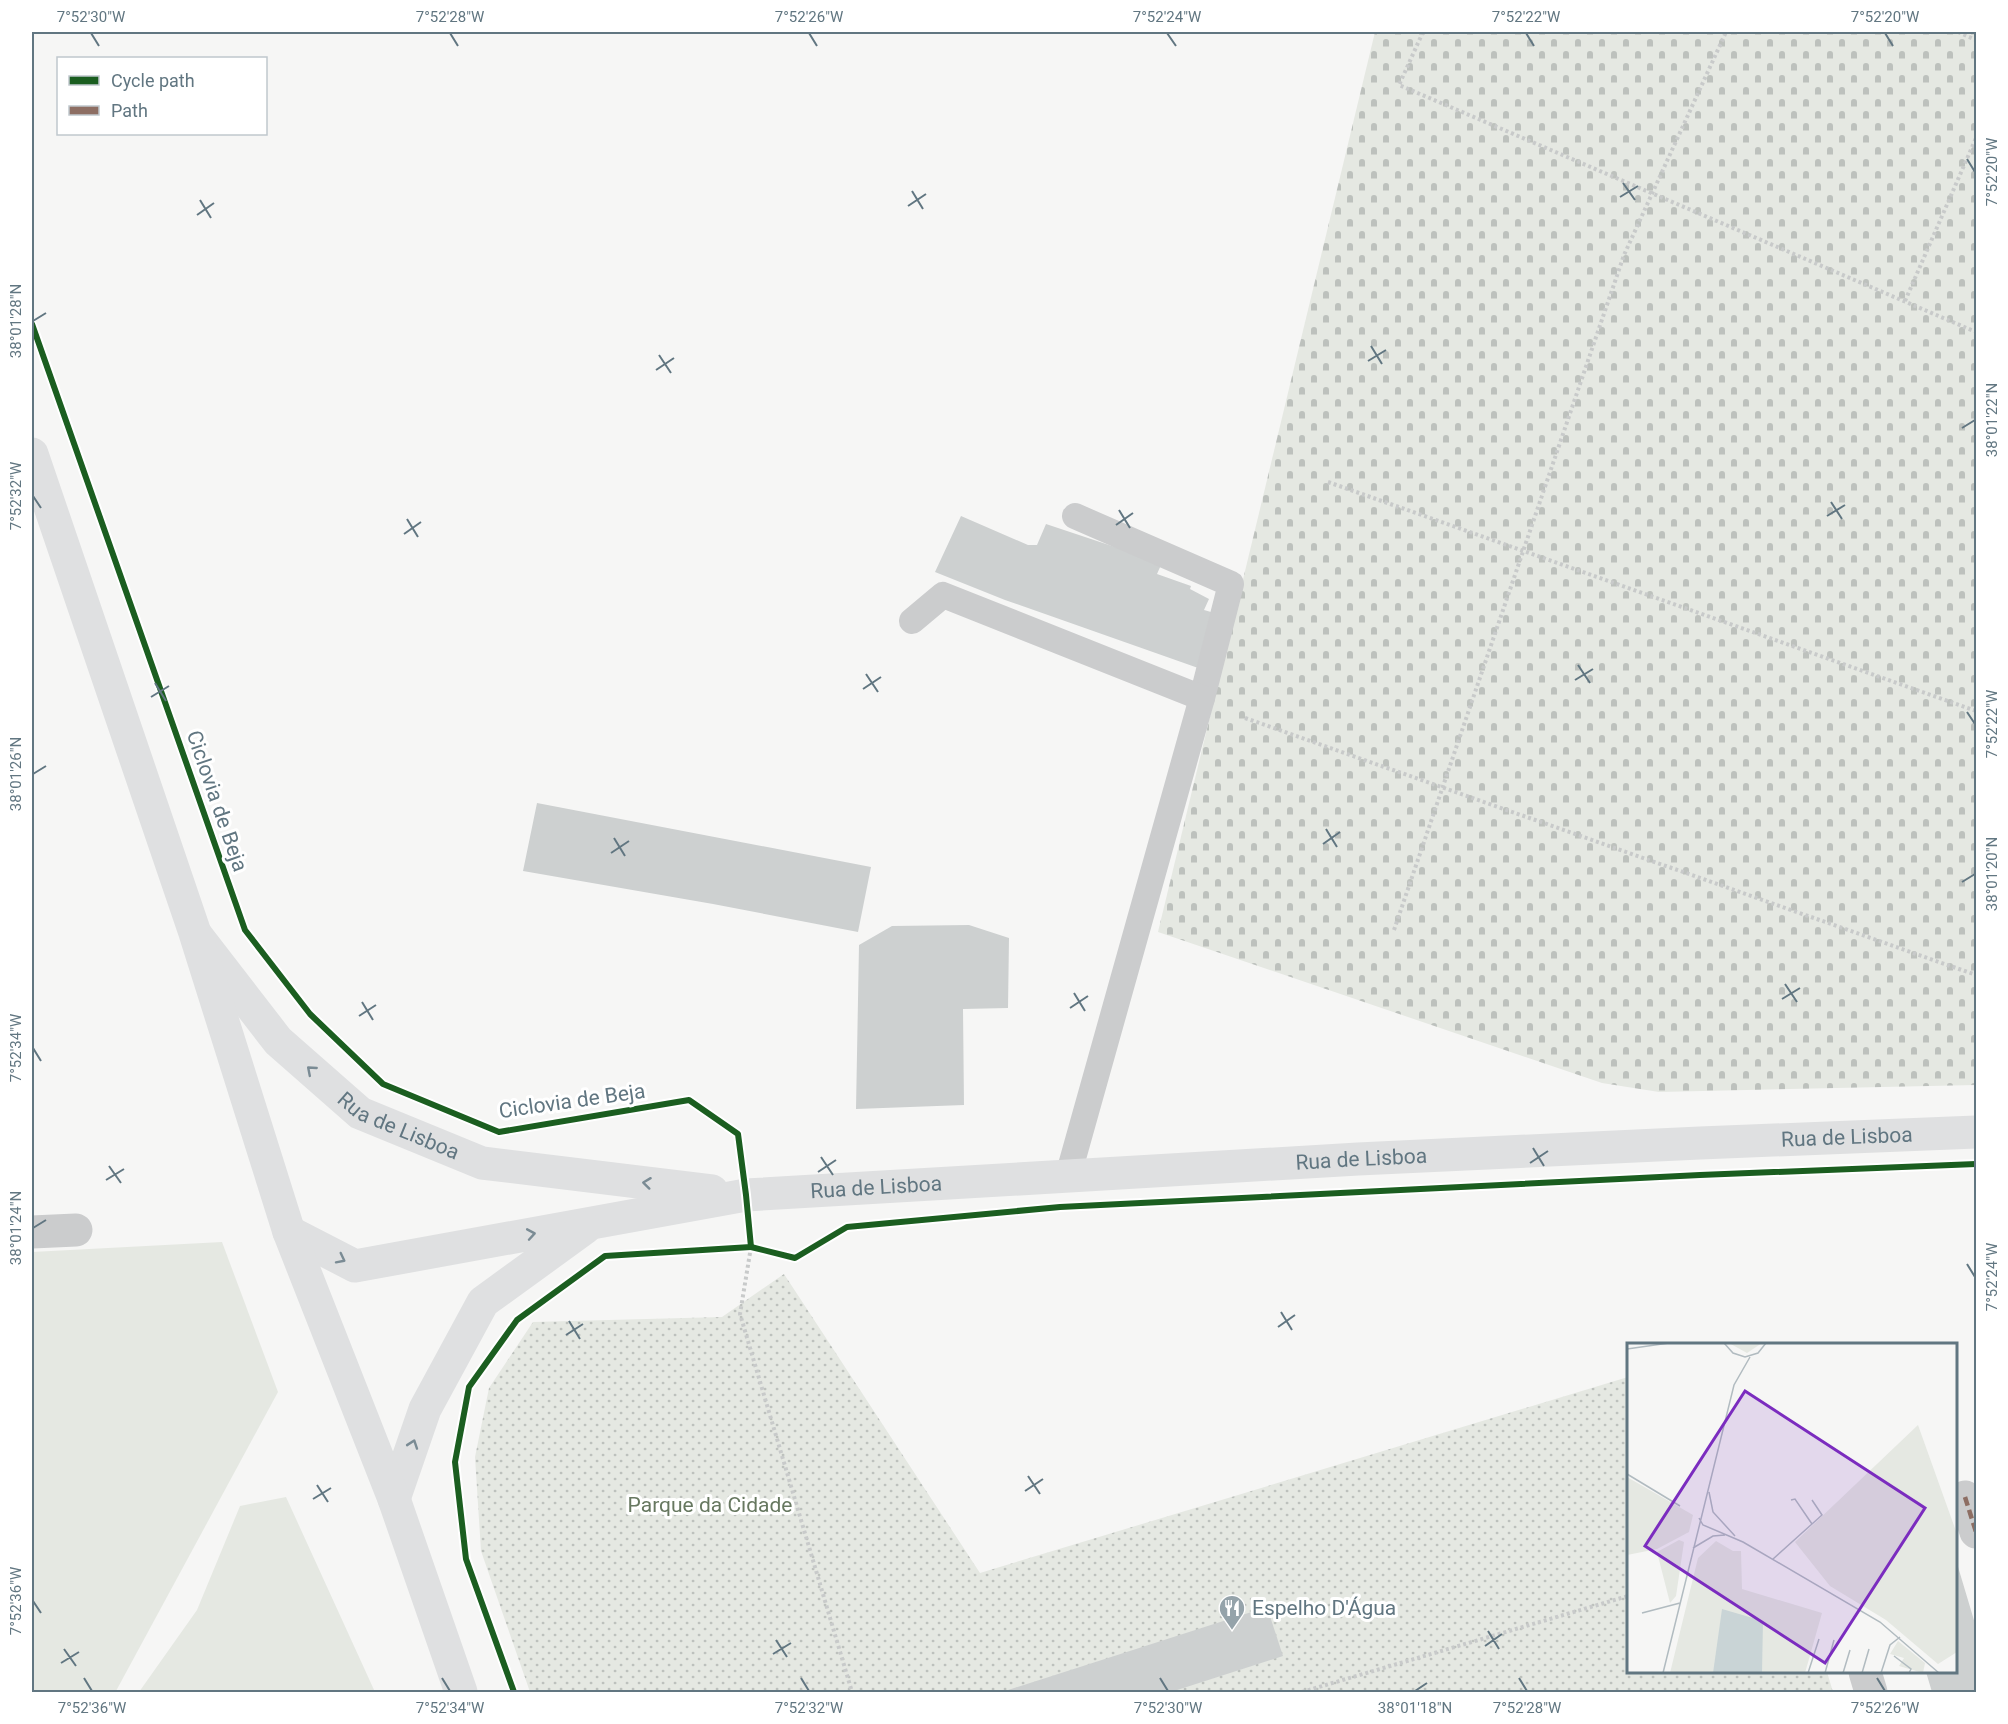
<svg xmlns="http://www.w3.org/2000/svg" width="2008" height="1724" viewBox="0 0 2008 1724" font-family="Roboto,sans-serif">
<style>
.green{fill:#e5e8e2}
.cemetery{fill:url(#cemetery-stones)}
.park{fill:url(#park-dots)}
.building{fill:#cdd0d0}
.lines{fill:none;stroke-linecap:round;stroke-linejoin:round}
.path{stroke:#c8caca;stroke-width:4;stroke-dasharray:3 3;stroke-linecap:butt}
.service{stroke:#cbcccd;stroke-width:26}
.pedestrian{stroke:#cbcccd;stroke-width:33}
.minor{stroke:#cbcccd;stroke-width:33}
.secondary{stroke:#dfe0e1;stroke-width:33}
.primary{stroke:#dfe0e1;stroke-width:33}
.quiet{stroke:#8d6e63;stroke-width:4.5;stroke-dasharray:9 4.5;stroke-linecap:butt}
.cycleway-casing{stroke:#fff;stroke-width:10}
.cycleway{stroke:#1b5e20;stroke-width:6}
.oneway{stroke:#7a8b94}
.ticks{fill:none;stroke:#617681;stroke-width:2}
.labels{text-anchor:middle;stroke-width:6;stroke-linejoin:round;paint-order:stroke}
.street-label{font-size:21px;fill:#617681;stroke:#fff}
.park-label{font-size:21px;fill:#677860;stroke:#fff}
.poi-label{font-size:21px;fill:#617681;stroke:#fff;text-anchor:start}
.inset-road{fill:none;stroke:#b1bbc0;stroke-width:1.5}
.view{fill:#7b2cbf;fill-opacity:0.15;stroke:#7b2cbf;stroke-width:3}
.inset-edge{fill:none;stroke:#617681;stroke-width:3}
.neatline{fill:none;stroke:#617681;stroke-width:2}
.ticks-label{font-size:15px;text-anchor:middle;fill:#617681}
</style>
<defs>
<pattern id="cemetery-stones" width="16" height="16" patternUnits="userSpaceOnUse" patternTransform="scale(1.5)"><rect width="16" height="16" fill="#e5e8e2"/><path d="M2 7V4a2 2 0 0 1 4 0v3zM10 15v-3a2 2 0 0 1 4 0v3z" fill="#bdc1bd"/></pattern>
<pattern id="park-dots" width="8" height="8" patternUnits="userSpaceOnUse" patternTransform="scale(1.5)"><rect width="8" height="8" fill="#e5e8e2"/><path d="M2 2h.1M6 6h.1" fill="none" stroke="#bdc1bd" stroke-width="1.8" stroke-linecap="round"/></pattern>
</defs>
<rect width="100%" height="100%" fill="#f6f6f5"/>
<g class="green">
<path d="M222,1242L278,1392L116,1691L114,1692H32V1252Z"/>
<path d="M286,1497L375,1692H139L197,1610L240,1506Z"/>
</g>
<path class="cemetery" d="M1375,32H1976V1085L1659,1092L1602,1083L1158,932Z"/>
<path class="park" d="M784,1274L980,1573L1628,1377V1672H1827L1833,1692H530L481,1551L475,1457L489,1388L533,1322L722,1317Z"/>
<g class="building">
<path d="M961,516L1028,545H1037L1046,524L1139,555L1161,565L1157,574L1191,586L1190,589L1209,599L1204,610L1218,614L1201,669L1005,600L935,572Z"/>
<path d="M537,803L871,867L858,932L713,904L523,871Z"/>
<path d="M969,925L1009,938L1008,1008L963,1009L964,1105L856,1109L859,945L892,926Z"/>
<path d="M1956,1560L1976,1627V1692H1932L1926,1672L1956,1671Z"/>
<path d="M1267,1607L1283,1656L1171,1692H1002Z"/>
</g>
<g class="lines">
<g class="path">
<path d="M1423,32L1399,85L1976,332"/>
<path d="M1958,32L1976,40"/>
<path d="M1905,301L1976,138"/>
<path d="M1328,482L1976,711"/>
<path d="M1245,718L1976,975"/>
<path d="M1394,930L1624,255L1726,32"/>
<path d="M751,1247L740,1314L852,1692"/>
<path d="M1302,1692L1628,1596"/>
</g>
<g class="service">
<path d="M1075,516L1231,584L1202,698"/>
<path d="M912,621L943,595L1202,698L1068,1176"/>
</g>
<path class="pedestrian" d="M1965,1497L1976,1532"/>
<g class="minor">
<path d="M32,1232L76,1230"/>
<path d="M1865,1672L1871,1692"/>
</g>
<g class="secondary">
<path id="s1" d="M197,936L278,1041L360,1113L482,1163L712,1191"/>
<path id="s2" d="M289,1232L355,1266L746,1195L1358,1159L1700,1143L1976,1132"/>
<path d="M394,1499L425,1409L483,1302L585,1228"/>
</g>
<path class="primary" d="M32,454L195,933L289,1232L394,1499L461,1692"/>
<path class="quiet" d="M1965,1497L1976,1532"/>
<g class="cycleway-casing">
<g id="cycleway">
<path d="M32,324L245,930L310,1014L383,1084L499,1132L689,1100L738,1134L746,1195L751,1247L605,1256L517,1320L469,1387L455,1462L466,1559L514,1692"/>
<path d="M751,1247L795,1258L847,1227L1060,1207L1700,1175L1976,1164"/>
</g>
</g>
<use href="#cycleway" class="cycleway"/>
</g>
<defs><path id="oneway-chevron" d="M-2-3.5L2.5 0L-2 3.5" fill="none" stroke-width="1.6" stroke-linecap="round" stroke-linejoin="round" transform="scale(1.5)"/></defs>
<g class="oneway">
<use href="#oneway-chevron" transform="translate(311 1070) rotate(-139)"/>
<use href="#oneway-chevron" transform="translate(647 1183) rotate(-173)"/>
<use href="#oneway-chevron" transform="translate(531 1234) rotate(-10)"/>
<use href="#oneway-chevron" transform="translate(341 1259) rotate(27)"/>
<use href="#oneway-chevron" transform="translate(413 1444) rotate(-71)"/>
</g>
<path class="ticks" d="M91,33L99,46M450,33L458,46M809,33L817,46M1167,33L1176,46M1526,33L1534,46M1885,33L1893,46M1967,159L1975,172M1623,183L1635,200M912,191L923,209M1620,197L1638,186M200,200L211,218M908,206L926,194M197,215L214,203M33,321L46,313M1371,346L1382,364M659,355L671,373M1368,361L1386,350M656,370L674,358M1962,428L1975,420M33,496L41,508M1831,502L1842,519M1119,510L1130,528M1827,516L1845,505M407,519L418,537M1116,525L1133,513M404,534L421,522M1578,665L1590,683M866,674L878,692M1575,680L1593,669M155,683L166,701M863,689L881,677M151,697L169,686M1967,712L1975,724M33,774L46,766M1326,829L1337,847M614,838L625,856M1323,844L1340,832M611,853L629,841M1962,882L1975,874M1785,984L1797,1002M1074,993L1085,1011M1782,999L1800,988M362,1002L373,1020M1070,1008L1088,996M359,1016L376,1005M33,1048L41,1061M1533,1148L1544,1166M821,1157L833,1175M1530,1163L1548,1151M109,1166L121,1183M818,1172L836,1160M106,1180L124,1169M33,1228L46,1220M1967,1264L1975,1277M1281,1312L1292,1330M569,1321L580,1339M1278,1327L1295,1315M566,1335L583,1324M1028,1476L1040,1494M317,1485L328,1502M1025,1491L1043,1479M313,1499L331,1488M33,1601L41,1613M1488,1631L1499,1649M776,1640L787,1657M1485,1646L1502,1634M64,1649L76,1666M773,1654L791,1643M61,1663L79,1652M84,1678L92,1691M442,1678L450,1691M801,1678L809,1691M1160,1678L1168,1691M1519,1678L1527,1691M1877,1678L1885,1691M1415,1691L1427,1683"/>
<defs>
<g id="restaurant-pin" transform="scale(1.35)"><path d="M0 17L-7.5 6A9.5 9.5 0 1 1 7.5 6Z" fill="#95a3aa" stroke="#fff"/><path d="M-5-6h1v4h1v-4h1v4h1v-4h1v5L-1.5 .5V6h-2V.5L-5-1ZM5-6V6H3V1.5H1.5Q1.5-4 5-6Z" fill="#fff"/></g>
</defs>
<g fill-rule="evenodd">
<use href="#restaurant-pin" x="1232" y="1608"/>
</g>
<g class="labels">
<g class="street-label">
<text transform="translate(217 801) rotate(71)" y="7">Ciclovia de Beja</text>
<text transform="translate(572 1101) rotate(-8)" y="7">Ciclovia de Beja</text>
<text dy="7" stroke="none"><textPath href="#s1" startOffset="282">Rua de Lisboa</textPath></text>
<text dy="7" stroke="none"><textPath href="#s2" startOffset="1574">Rua de Lisboa</textPath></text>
<text dy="7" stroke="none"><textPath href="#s2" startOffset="1088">Rua de Lisboa</textPath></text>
<text dy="7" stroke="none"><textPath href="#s2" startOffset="602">Rua de Lisboa</textPath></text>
</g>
<g class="park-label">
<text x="710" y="1512">Parque da Cidade</text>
</g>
<g class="poi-label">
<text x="1252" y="1615">Espelho D'Água</text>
</g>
</g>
<g transform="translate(1627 1343)">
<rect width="330" height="330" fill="#f6f6f5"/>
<path d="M102,0H135L120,10ZM0,134L66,172L62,189L30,206L0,212ZM52,197L57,199L49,253L43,260L30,209ZM271,298L298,320L296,330L272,323L277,315L263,311Z" fill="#e5e8e2"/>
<path d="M291,82L330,191V309L311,321L259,277L203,243L168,199Z" fill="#e5e8e2"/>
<path d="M89,198L106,208H114L115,246L195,270L178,330H43L71,215Z" fill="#e5e8e2"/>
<path d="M95,266L136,278L135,330H86Z" fill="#c9d4d6"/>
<path class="inset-road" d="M97,0L106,10L118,14L131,10L139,0M0,6L42,0M0,131L53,163M82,149L86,169L108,193M185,157L195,172L185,181M72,175L76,182L116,199L253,279L312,330M66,205L86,193L98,192M146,216L185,181L168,156L164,157M15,270L53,260M267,313L284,326L282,330M36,330L107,42L123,14M181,330L192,296M198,330L207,297M216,330L223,307M235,330L242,306M254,330L263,302L273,294"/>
<path class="view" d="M118,48L298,165L198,320L18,203Z"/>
<rect width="330" height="330" class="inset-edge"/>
</g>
<rect width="2008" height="1724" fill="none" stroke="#ffffff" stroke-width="66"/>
<rect x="57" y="57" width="210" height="78" fill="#ffffff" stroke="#c0c8cd" stroke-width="1.5"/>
<rect x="69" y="76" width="30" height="9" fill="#1b5e20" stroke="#c0c8cd" stroke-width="1.5"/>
<text x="111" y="87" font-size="18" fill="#617681">Cycle path</text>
<rect x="69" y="106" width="30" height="9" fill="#8d6e63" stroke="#c0c8cd" stroke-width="1.5"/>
<text x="111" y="117" font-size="18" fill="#617681">Path</text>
<rect x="33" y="33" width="1942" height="1658" class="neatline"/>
<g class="ticks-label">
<text x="91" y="22">7°52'30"W</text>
<text x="450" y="22">7°52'28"W</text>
<text x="809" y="22">7°52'26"W</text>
<text x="1167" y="22">7°52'24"W</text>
<text x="1526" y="22">7°52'22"W</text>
<text x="1885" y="22">7°52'20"W</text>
<text transform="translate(1992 172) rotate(-90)" y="5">7°52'20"W</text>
<text transform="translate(16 321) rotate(-90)" y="5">38°01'28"N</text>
<text transform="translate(1992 420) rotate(-90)" y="5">38°01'22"N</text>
<text transform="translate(16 496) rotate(-90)" y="5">7°52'32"W</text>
<text transform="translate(1992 724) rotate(-90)" y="5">7°52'22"W</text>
<text transform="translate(16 774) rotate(-90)" y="5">38°01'26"N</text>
<text transform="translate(1992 874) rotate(-90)" y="5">38°01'20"N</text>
<text transform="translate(16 1048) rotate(-90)" y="5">7°52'34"W</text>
<text transform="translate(16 1228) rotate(-90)" y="5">38°01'24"N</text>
<text transform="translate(1992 1277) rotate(-90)" y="5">7°52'24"W</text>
<text transform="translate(16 1601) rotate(-90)" y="5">7°52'36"W</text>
<text x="92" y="1713">7°52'36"W</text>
<text x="450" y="1713">7°52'34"W</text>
<text x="809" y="1713">7°52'32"W</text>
<text x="1168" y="1713">7°52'30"W</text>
<text x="1415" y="1713">38°01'18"N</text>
<text x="1527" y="1713">7°52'28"W</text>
<text x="1885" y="1713">7°52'26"W</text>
</g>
</svg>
